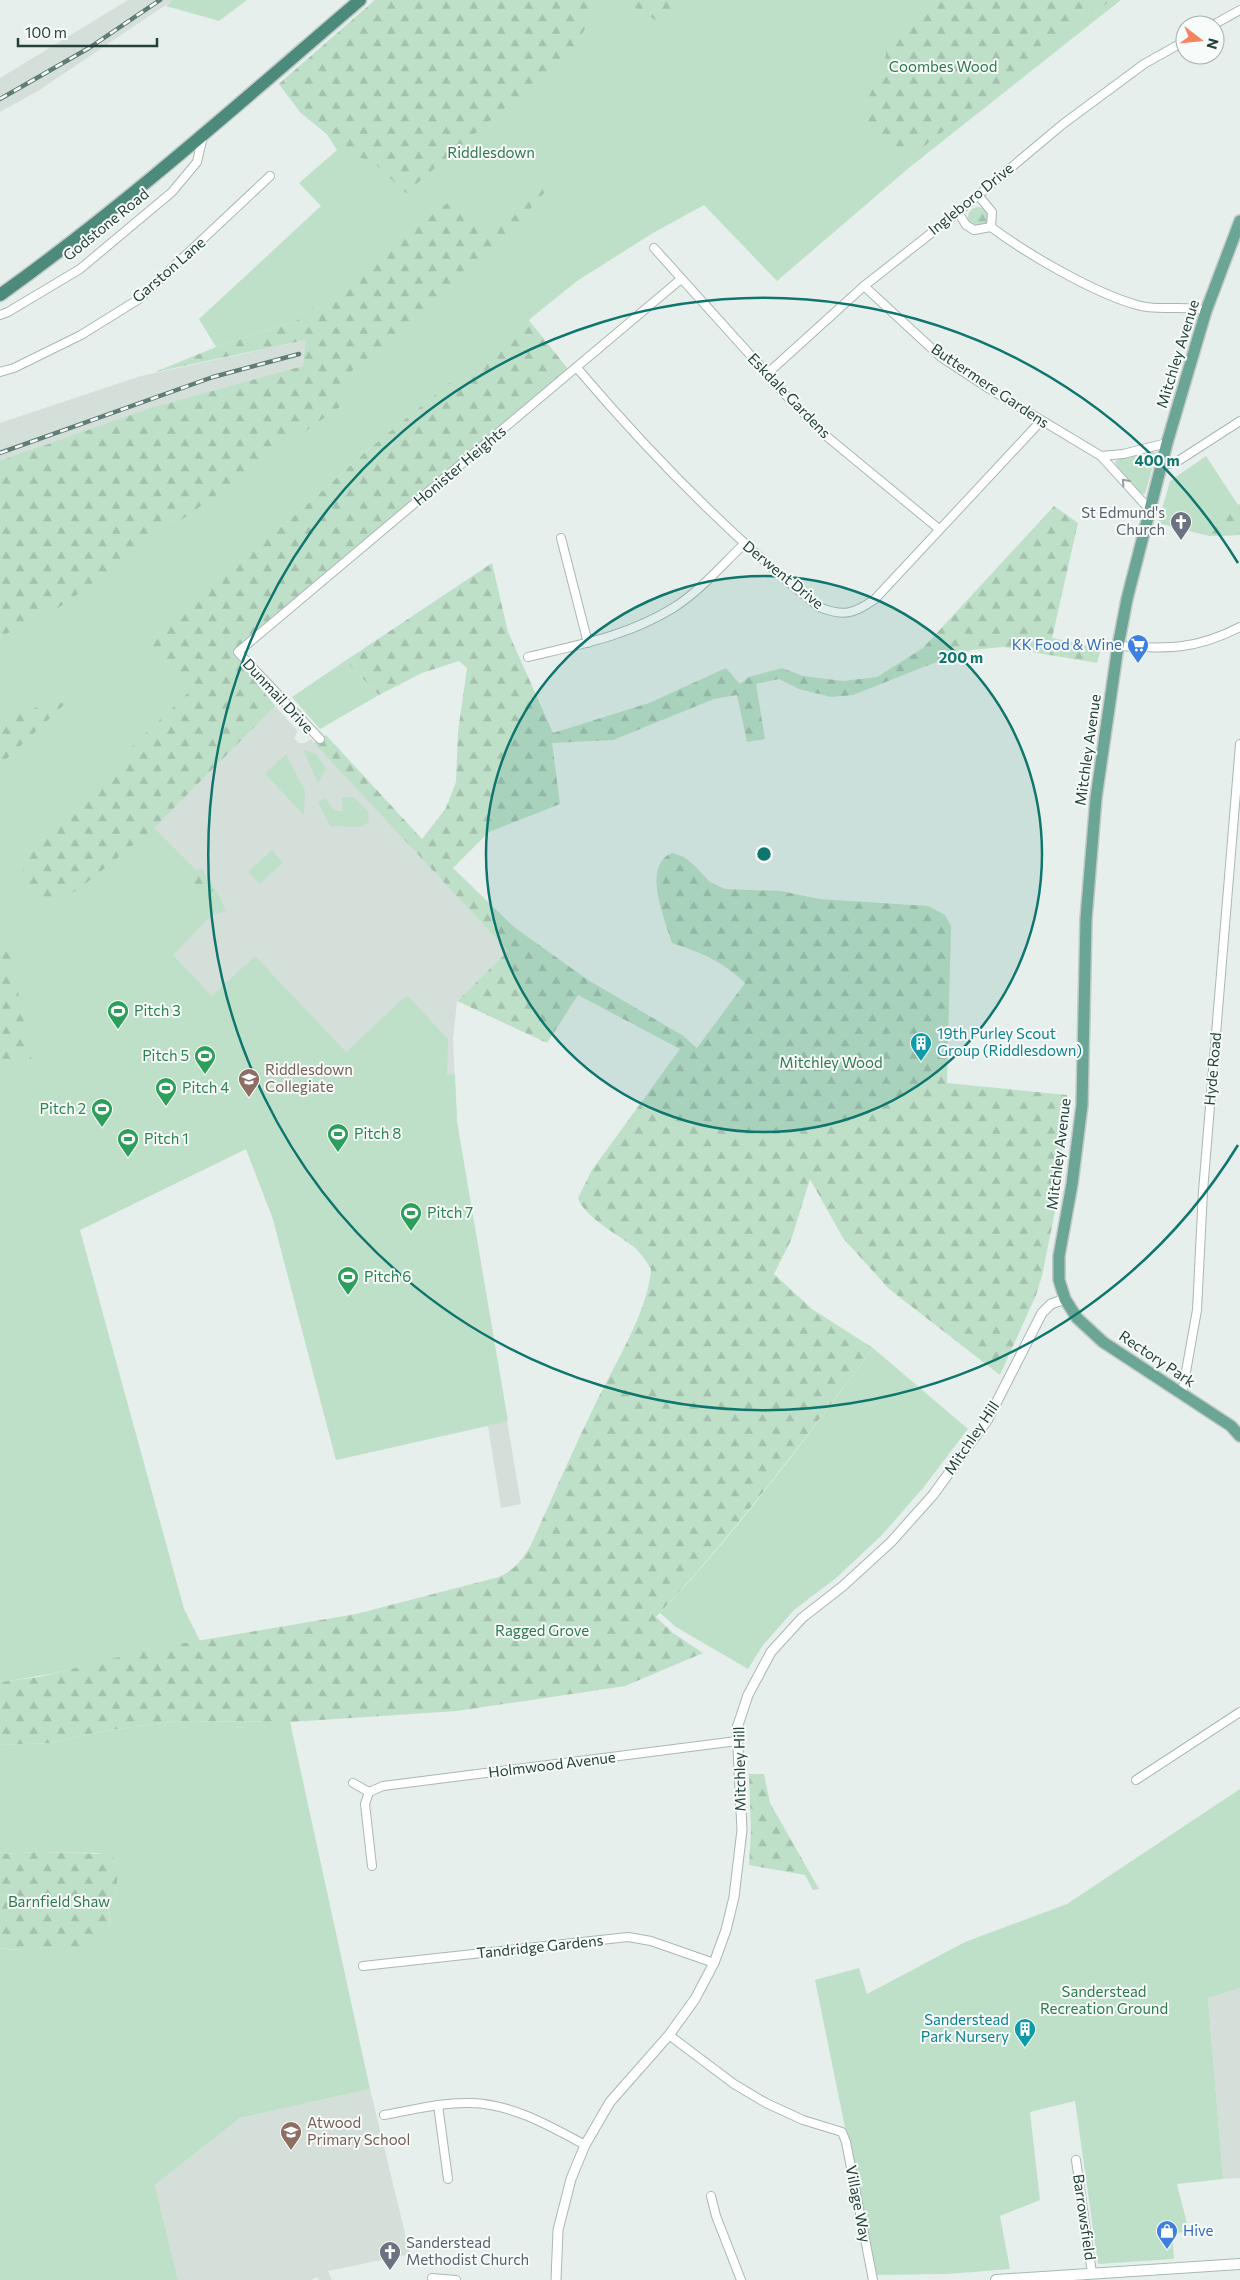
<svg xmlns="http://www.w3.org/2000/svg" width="1240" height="2280" viewBox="0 0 1240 2280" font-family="Commissioner,sans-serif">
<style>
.built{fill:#d4dfda}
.green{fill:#bfe0c8}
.forest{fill:url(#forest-firs)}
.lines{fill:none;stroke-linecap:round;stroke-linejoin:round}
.minor-casing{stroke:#a8b8b2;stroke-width:10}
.tertiary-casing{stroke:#a8b8b2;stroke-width:11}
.secondary-casing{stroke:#a4bbb3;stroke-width:12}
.primary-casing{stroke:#c2cac8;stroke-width:14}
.trunk-casing{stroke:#c2cac8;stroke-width:15}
.minor{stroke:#fff;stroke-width:8}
.tertiary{stroke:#fff;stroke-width:9}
.secondary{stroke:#fff;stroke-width:10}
.primary{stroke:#6aa596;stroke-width:11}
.trunk{stroke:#4c8a7c;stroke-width:12}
.rail-casing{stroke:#5f7d75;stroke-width:4.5}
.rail{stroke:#f7fbf9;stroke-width:2.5;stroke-dasharray:8;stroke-linecap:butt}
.oneway{stroke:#92a09c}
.ring{fill:none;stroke:#0f766e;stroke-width:2.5}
.labels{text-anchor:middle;stroke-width:4;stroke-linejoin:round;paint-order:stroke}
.park-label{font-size:15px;fill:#2d7a4b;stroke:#f7fbf9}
.street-label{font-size:15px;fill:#24423a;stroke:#f7fbf9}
.worship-label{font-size:15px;fill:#5b616d;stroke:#f7fbf9;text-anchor:end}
.shop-label{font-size:15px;fill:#366cbe;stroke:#f7fbf9;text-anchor:end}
.leisure-label{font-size:15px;fill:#27864d;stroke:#f7fbf9;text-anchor:start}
.culture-label{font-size:15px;fill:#0d838f;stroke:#f7fbf9;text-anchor:start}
.education-label{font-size:15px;fill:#785e54;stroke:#f7fbf9;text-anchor:start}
.centre{fill:#0f766e;stroke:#f7fbf9;stroke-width:2.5}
.ring-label{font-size:15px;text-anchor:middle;font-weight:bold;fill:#0f766e;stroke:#f7fbf9;stroke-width:4;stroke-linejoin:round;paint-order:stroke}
</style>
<defs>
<pattern id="forest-firs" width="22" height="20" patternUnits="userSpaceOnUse" patternTransform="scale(1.25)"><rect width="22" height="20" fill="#bfe0c8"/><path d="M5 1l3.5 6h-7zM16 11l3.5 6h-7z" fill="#a4c1ad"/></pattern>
</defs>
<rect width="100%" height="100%" fill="#e6efeb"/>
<g class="built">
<path d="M128,0H173L38,91L0,112V78Z"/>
<path d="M306,340L303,366L151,408L0,465V423L141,376Z"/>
<path d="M275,706L298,731L294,738L299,743H305L311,739L508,951L457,1001L453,1040L457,1122L521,1504L501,1508L488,1426L336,1460L273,1219L246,1149L80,1230L154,828Z"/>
<path d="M1240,1988V2178L1223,2179L1208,1998Z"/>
<path d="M370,2089L410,2254L328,2271L332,2280H319L317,2277L311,2280H178L155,2185L240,2118Z"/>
</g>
<g class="green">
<path d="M173,0H247L219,21L166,6Z"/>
<path d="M375,0H1121L910,167L777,281L704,205L653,233L577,281L370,448L286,523L231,652L275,706L154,828L217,891L226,911L212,915L173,955L212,996L255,956L346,1052L407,995L448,1039L447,1075L455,1074L457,1122L508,1421L336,1460L273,1219L246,1149L80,1230L184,1609L200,1641C133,1651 68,1674 0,1682V461L151,408L303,366L306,340L296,321L216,347L199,319L321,206L299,183L337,150L327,134L301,113L279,84Z"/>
<path d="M1153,451L1157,452L1145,494H1142L1118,469L1115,462L1117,460Z"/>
<path d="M1206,456L1238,505L1240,504V535L1209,536L1158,523L1170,481Z"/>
<path d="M345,661L379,695L320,729L292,697Z"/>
<path d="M303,750L316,754L326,768L318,783Z"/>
<path d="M286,754L305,791L304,815L265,774Z"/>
<path d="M353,797L368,811L369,822L360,827L330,826L318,802L326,798C329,806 334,812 343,811L341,798Z"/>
<path d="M272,850L283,862L260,884L248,872Z"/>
<path d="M873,1348L968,1429L923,1488L881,1536L836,1578L794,1610L763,1645L748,1669L676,1627L660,1613C738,1531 805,1439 873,1348Z"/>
<path d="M177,1721L290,1722L370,2089L240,2118L155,2185L178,2280H0V1948C37,1955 73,1941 109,1932L110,1905L117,1891V1868L100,1853L41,1852L0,1854V1745L50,1743L104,1731Z"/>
<path d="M1240,1789V1988L1208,1998L1223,2179L1177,2184L1189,2231L1172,2234L1174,2259L1098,2264L1075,2101L1030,2112L1040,2200L1000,2216L1010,2269L948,2274L875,2275L815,1980L859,1968L867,1994L965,1942L1067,1904Z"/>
</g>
<g class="forest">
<path d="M375,0H595L587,25L574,49L406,193L373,162L338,150L327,134L301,113L279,84Z"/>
<path d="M622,0H684L659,22Z"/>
<path d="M943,0H1111L923,147L907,154L884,147L871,138L864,124L863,109L885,62L887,44Z"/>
<path d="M542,184L544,193L497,247L450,290L342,379V405L54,611L0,637V461L151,408L303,366L306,340L155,372L216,347L296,321L360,271L380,249L418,225L449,202C473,225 473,225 507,224Z"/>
<circle cx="978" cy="217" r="10"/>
<path d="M528,319L568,369L232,652L275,706L154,828L94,877L58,904L34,900L22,867L25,849L190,691L136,644L286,523L370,448Z"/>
<path d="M1240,504V535L1209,536L1210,527Z"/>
<path d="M1054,506L1078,523L1052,638L1101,648L1097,663L1003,647L972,650L926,666L853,695L831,697L799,689L779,679L756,684L765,739L747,742L737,695L714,699L613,740L552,743L560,804L489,832L453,868L514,927L588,980L682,1035L697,1048L745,983C722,961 702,953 672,943C665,919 641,866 672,853L684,857L694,865L710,882L725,889L781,891L819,899L928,906L945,915L951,926L947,1083L1067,1095L1058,1196L1042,1276L1036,1295L1000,1375L889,1289L843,1238L810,1179L791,1240L774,1274L812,1309L873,1348C804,1440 735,1533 656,1617L673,1633L703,1653L625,1686L457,1711L290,1722L177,1721L104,1731L50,1743L0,1745V1682L39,1677L155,1648L356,1614L499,1577C514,1570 521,1561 530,1547C551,1501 571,1454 593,1409C611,1370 649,1311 651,1269C646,1261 641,1253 634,1247C619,1235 584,1217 578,1198L592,1170L680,1049L578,995L547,1043L457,1001L508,951L314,743L326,735L422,839L446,808L456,782L458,732L467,668L459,661L422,673L379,695L345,661L492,563L508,632L553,733L649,703L726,668L740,684L749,677L782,668L803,676L843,681L877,677L923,648Z"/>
<path d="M67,702L0,765V722L45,704Z"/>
<path d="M197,869L203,870L207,879L213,886V891L208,894H202L188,880L191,870Z"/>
<path d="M0,940L8,942L32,1061L9,1065L0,1063Z"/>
<path d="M749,1774H764L770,1803L819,1889L813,1890L805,1875L749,1865L751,1831Z"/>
<path d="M41,1852L107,1854L112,1856L117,1868V1891L110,1905L109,1932C104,1937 98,1946 92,1949C82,1954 13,1950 0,1948V1854Z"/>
</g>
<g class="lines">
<g class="minor-casing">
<g id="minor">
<path d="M1213,25L1240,10"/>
<path d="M978,195L992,212L991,227"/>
<path d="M958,212L966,225L974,230L991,227"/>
<path d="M991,227C1027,254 1094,293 1137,305C1160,312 1184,304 1206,311"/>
<path d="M654,248L762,368L769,372L771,380L825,435L939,529"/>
<path d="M864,286L941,357L988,388L1101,456L1149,509"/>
<path d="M0,315L8,312L80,269L172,192L197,162L203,136"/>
<path d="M577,368C651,455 730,536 819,607C843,617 854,614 875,599L1041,421"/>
<path d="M0,372L14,368L81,335L139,299L270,176"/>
<path d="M769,372L864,286L958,212L1063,124L1144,64L1185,41"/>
<path d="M1101,456L1123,454L1167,443"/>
<path d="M1161,466L1178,461L1240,421"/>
<path d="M561,538L588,643"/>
<path d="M1118,646C1166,649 1196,650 1240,627"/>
<path d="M528,657C578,645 628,636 673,608C699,592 722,565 744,544"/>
<path d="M320,739L238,652L681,279"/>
<path d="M1182,1394L1197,1310L1203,1191L1240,744"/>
<path d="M1136,1780L1240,1712"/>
<path d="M353,1783L369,1792"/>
<path d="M372,1866L365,1804L369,1792L383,1786L737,1741"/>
<path d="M363,1966L628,1937L651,1941L714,1963"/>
<path d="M669,2035L734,2084L766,2103L803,2120L842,2132L846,2142L873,2280"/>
<path d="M438,2105L448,2179"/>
<path d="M384,2115C413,2110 442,2102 471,2103C512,2104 550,2126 585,2145"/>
<path d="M1076,2160L1092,2273"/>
<path d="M711,2196L716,2216L741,2280"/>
<path d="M432,2278L456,2280"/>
</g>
</g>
<g class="tertiary-casing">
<path id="tertiary" d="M556,2280L558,2230L571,2179L585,2145L610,2102L669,2035L695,1999L714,1963L726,1930L734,1897L742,1830L737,1728L748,1695L771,1652L802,1618L843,1586L891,1542L933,1495L988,1419L1042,1313L1051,1304L1065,1299"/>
</g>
<g class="secondary-casing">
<path id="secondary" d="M996,2280L1240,2264"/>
</g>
<g class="primary-casing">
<path id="primary" d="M1240,221L1206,311L1167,443L1127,599L1118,646L1096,798L1086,919L1082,1105L1072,1184L1059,1256V1280L1065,1299L1077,1318L1103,1342L1231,1426L1240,1436"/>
</g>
<g class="trunk-casing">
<path id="trunk" d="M0,295C126,205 242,101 360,0"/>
</g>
<use href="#minor" class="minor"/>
<use href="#tertiary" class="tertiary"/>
<use href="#secondary" class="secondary"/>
<use href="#primary" class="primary"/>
<use href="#trunk" class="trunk"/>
<g class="rail-casing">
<g id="rail">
<path d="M0,99L89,48L160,0"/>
<path d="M0,453L213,377L299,354"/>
</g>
</g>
<use href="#rail" class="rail"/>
</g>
<defs><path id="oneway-chevron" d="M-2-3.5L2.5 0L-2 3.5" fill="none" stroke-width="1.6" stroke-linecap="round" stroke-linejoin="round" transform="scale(1.25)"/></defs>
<use class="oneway" href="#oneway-chevron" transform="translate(1125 482) rotate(-132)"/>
<circle cx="764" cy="854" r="278" fill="#0f766e" fill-opacity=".12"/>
<g class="ring">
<circle cx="764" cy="854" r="278"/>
<path d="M1238 1145A556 556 0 1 1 1238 563"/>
</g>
<defs>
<g id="church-pin" transform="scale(1.125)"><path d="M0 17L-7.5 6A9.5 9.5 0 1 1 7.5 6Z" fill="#6b7280" stroke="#f7fbf9"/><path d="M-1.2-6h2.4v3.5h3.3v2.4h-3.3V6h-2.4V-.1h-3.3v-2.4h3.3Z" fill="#fff"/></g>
<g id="supermarket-pin" transform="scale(1.125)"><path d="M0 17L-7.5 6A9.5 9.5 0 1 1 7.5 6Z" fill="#3f7fe0" stroke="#f7fbf9"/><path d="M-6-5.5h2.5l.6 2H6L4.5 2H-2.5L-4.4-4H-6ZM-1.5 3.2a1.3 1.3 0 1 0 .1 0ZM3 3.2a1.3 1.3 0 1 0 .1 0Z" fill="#fff"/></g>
<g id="stadium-pin" transform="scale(1.125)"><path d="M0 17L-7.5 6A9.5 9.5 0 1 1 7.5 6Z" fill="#2e9e5b" stroke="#f7fbf9"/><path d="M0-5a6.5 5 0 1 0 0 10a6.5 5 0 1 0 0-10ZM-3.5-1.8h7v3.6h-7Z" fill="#fff"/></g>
<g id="building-pin" transform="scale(1.125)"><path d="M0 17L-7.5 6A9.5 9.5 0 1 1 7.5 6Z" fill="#0f9aa8" stroke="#f7fbf9"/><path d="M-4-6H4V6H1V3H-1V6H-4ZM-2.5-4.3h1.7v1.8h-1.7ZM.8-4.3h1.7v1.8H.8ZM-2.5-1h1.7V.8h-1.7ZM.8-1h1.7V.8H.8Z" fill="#fff"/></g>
<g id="school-pin" transform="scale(1.125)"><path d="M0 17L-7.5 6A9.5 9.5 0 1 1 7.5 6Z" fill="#8d6e63" stroke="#f7fbf9"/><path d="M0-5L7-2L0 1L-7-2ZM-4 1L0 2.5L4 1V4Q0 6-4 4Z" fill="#fff"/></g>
<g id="shop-pin" transform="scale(1.125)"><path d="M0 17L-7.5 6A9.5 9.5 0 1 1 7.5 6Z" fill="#3f7fe0" stroke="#f7fbf9"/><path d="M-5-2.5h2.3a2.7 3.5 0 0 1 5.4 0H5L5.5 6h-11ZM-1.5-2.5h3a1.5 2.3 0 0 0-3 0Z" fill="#fff"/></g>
</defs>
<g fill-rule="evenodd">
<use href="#church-pin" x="1181" y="522"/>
<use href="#supermarket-pin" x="1138" y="645"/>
<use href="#stadium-pin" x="118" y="1011"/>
<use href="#building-pin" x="921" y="1043"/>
<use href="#stadium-pin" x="205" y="1056"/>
<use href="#school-pin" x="249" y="1079"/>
<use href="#stadium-pin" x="166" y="1088"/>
<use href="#stadium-pin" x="102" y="1109"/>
<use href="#stadium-pin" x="338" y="1134"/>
<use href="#stadium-pin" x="128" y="1139"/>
<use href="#stadium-pin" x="411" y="1213"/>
<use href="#stadium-pin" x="348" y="1277"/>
<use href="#building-pin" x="1025" y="2029"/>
<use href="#school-pin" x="291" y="2132"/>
<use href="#shop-pin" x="1167" y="2231"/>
<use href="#church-pin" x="390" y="2252"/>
</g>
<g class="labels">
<g class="park-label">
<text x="943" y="72">Coombes Wood</text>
<text x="491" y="158">Riddlesdown</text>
<text x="831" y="1068">Mitchley Wood</text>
<text x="542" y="1636">Ragged Grove</text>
<text x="59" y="1907">Barnfield Shaw</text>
<text x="1104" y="1997">Sanderstead<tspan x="1104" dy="17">Recreation Ground</tspan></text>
</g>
<g class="street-label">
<text transform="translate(971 199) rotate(-39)" y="5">Ingleboro Drive</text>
<text transform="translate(106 225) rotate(-39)" y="5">Godstone Road</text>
<text transform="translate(169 270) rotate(-41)" y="5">Garston Lane</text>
<text transform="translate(1178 354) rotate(-73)" y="5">Mitchley Avenue</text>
<text transform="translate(990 386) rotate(34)" y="5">Buttermere Gardens</text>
<text transform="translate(789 396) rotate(46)" y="5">Eskdale Gardens</text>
<text transform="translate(460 466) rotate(-40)" y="5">Honister Heights</text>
<text transform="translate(783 575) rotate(39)" y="5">Derwent Drive</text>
<text transform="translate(278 696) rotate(47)" y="5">Dunmail Drive</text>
<text transform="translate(1088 750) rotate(-82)" y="5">Mitchley Avenue</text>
<text transform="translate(1213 1069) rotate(-85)" y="5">Hyde Road</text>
<text transform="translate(1059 1154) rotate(-83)" y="5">Mitchley Avenue</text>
<text transform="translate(1157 1359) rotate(34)" y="5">Rectory Park</text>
<text transform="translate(972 1438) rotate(-56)" y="5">Mitchley Hill</text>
<text transform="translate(552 1765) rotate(-7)" y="5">Holmwood Avenue</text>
<text transform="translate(740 1769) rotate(-91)" y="5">Mitchley Hill</text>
<text transform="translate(540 1947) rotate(-6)" y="5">Tandridge Gardens</text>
<text transform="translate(858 2204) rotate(79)" y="5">Village Way</text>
<text transform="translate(1084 2217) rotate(82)" y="5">Barrowsfield</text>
</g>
<g class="worship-label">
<text x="1165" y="518">St Edmund's<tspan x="1165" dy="17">Church</tspan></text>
<text x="406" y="2248" text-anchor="start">Sanderstead<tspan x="406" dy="17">Methodist Church</tspan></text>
</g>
<g class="shop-label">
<text x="1122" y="650">KK Food &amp; Wine</text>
<text x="1183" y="2236" text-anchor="start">Hive</text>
</g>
<g class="leisure-label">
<text x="134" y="1016">Pitch 3</text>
<text x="189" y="1061" text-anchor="end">Pitch 5</text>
<text x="182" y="1093">Pitch 4</text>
<text x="86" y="1114" text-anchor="end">Pitch 2</text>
<text x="354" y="1139">Pitch 8</text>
<text x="144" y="1144">Pitch 1</text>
<text x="427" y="1218">Pitch 7</text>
<text x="364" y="1282">Pitch 6</text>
</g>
<g class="culture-label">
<text x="937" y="1039">19th Purley Scout<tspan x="937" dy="17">Group (Riddlesdown)</tspan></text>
<text x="1009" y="2025" text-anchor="end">Sanderstead<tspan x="1009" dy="17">Park Nursery</tspan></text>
</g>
<g class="education-label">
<text x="265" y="1075">Riddlesdown<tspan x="265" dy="17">Collegiate</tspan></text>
<text x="307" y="2128">Atwood<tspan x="307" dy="17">Primary School</tspan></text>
</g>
</g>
<circle cx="764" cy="854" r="8" class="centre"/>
<g class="ring-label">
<text x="1157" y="466">400 m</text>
<text x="961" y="663">200 m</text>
</g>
<g transform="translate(1200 40) rotate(106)"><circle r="24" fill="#f7fbf9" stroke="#a3b1ad"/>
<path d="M0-4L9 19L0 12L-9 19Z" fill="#f4845f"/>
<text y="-8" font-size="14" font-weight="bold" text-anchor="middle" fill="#24423a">N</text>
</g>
<path d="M18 38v8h139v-8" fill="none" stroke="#24423a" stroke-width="2.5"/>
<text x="25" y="38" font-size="15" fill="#24423a" stroke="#f7fbf9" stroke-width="4" paint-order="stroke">100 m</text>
</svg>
